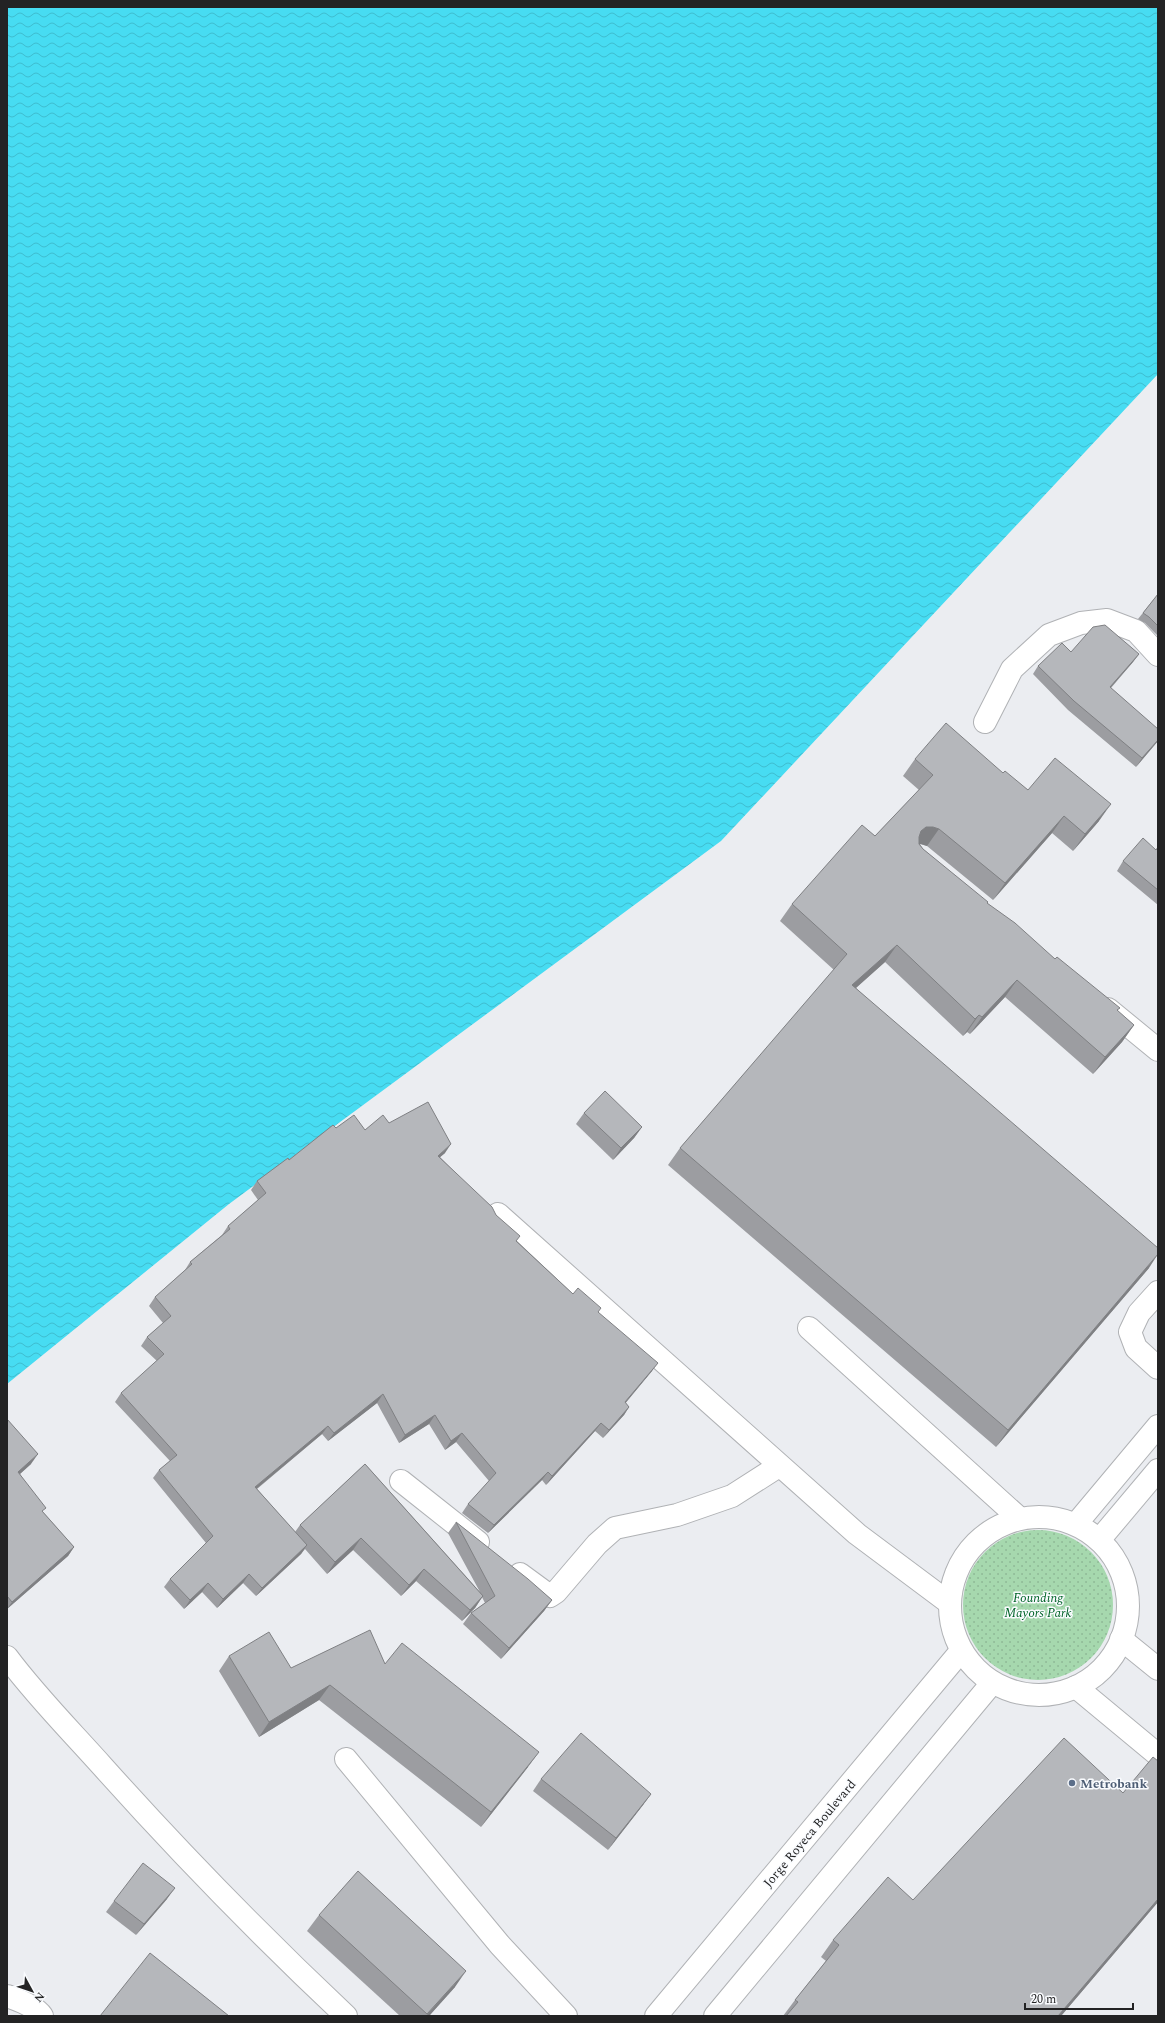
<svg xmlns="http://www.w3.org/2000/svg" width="1165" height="2023" viewBox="0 0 1165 2023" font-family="Spectral,serif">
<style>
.park{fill:url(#park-dots)}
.water{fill:url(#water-waves)}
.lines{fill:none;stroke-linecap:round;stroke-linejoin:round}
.minor-casing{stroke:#b0b2b5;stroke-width:24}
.major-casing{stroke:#b0b2b5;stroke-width:24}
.minor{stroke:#fff;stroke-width:22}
.major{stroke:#fff;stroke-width:22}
.wall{fill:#9c9da1}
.shaded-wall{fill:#7f8083}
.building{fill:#b5b7bb;stroke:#7f8083}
.service-dot{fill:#5c6f8a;stroke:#f9fbfe;stroke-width:1.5}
.labels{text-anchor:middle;stroke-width:3;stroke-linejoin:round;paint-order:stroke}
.park-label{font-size:13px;font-style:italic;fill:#006428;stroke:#f9fbfe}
.service-label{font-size:13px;font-weight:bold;fill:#4e5e75;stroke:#f9fbfe;text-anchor:start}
.street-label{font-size:13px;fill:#232324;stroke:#f9fbfe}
</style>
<defs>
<pattern id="park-dots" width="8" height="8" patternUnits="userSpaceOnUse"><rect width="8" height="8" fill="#a6d8ae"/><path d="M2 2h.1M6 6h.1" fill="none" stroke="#8fb996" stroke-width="1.8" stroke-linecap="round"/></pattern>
<pattern id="water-waves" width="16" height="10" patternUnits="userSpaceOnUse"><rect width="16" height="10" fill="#47dcf2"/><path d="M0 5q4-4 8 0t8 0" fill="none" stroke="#3ebccf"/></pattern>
</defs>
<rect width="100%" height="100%" fill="#ebedf1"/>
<circle class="park" cx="1038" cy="1605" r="75"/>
<path class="water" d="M7,7H1158V374L721,841L229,1204L7,1384Z"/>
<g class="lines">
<g class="minor-casing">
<g id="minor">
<path d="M985,722L1012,669L1049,635L1081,623L1107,620L1136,631L1158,655"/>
<path d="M1108,1009L1158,1050"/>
<path d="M498,1214L857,1534L948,1602"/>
<path d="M1158,1292L1139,1313L1130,1332L1136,1348L1158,1368"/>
<path d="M809,1328L1019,1518"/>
<path d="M401,1481L478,1542"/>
<path d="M520,1574L550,1596L556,1592L597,1544L615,1528L677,1515L732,1496L779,1466"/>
<path d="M7,1657C36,1696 70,1730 103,1767C180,1853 261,1936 346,2016"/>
<path d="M346,1759L500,1945L566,2016"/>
<path d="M7,1996C19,2000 35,2006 42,2016"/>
<path d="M656,2016L961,1651"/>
<path d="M715,2016L992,1683"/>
</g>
</g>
<g class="major-casing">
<g id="major">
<circle cx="1039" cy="1606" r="89"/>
<path d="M1076,1524L1158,1426"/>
<path d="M1100,1539L1158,1470"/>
<path d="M1121,1639L1158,1669"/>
<path d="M1076,1687L1158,1755"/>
</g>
</g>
<use href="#minor" class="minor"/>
<use href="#major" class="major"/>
</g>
<g class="wall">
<path d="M1158,594V636L1145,623L1138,619Z"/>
<path d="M1071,652L1139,654L1133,662L1111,688L1158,741L1136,767L1068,710L1033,674L1038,666Z"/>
<path d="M915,759L1003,773L1028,790L1099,821L1073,851L1052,833L993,900L927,846L920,844L923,849L987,903L1134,1025L1122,1042L1093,1074L1005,997L970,1034L967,1032L963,1036L885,962L856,988L1149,1268L996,1447L668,1165L680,1148L834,970L780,921L792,904L875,836L919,790L903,776Z"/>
<path d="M1158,847V905L1117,871L1123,861L1156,850Z"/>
<path d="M584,1113L642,1127L634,1138L613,1160L576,1124Z"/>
<path d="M389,1123L445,1153L440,1157L496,1215L517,1241L573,1294L598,1312L652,1371L625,1403L629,1407L624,1415L603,1438L595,1431L546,1485L542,1480L488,1533L462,1513L468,1504L489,1481L456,1442L445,1450L429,1424L399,1443L377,1403L328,1441L322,1434L257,1489L295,1532L300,1525L365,1464L480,1592L448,1533L456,1522L552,1600L544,1611L501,1659L463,1624L471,1613L485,1603L482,1597L475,1608L462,1621L416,1581L401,1596L353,1550L327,1574L305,1549L301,1554L256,1596L243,1583L217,1608L202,1592L184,1609L164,1587L170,1579L206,1543L153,1478L159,1470L170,1461L115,1402L121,1393L157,1361L141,1346L147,1337L163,1323L149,1306L155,1297L185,1270L190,1262L222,1235L228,1226L258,1200L251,1190L257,1181L336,1128L365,1130Z"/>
<path d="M7,1419L31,1464L20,1474L43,1512L74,1547L68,1556L7,1609Z"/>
<path d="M229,1656L291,1668L385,1664L528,1767L481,1827L319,1700L259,1737L219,1671Z"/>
<path d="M1158,1761V1902L1061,2016H783L795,2000L826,1961L821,1957L833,1940L1123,1793Z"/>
<path d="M541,1779L651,1794L643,1805L608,1850L533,1791Z"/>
<path d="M167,1899L136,1935L106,1912L114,1901Z"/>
<path d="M319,1915L455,1987L429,2016H400L307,1931Z"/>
</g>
<g class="shaded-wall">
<path d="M1139,654L1133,662L1104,695L1110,687Z"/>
<path d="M1158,740V741L1136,767L1142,758Z"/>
<path d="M1111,804L1099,821L1073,851L1085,834Z"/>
<path d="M1064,816L1052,833L993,900L1005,883Z"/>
<path d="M926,827H933L939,829L927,846L921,844L914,845L921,831Z"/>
<path d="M897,945L885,962L840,1002L852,985Z"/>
<path d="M1017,980L1005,997L970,1034L982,1017Z"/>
<path d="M979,1015L967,1032L963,1036L975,1019Z"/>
<path d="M1134,1025L1122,1042L1093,1074L1105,1057Z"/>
<path d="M642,1127L634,1138L613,1160L621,1148Z"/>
<path d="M451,1144L445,1153L432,1164L438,1156Z"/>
<path d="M1158,1254L1149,1268L996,1447L1008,1430Z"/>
<path d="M658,1363L652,1371L619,1411L625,1402Z"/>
<path d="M383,1394L377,1403L328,1441L334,1433Z"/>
<path d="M629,1407L624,1415L603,1438L609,1430Z"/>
<path d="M435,1415L429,1424L399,1443L405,1435Z"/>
<path d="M601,1423L595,1431L546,1485L552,1476Z"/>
<path d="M328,1426L322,1434L249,1495L255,1487Z"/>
<path d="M462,1433L456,1442L445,1450L451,1441Z"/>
<path d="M38,1454L31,1464L12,1481L18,1472Z"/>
<path d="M548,1472L542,1480L488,1533L494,1525Z"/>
<path d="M361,1538L353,1550L327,1574L335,1562Z"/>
<path d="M307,1545L301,1554L256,1596L262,1588Z"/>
<path d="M74,1547L68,1556L7,1609L12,1602Z"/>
<path d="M424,1569L416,1581L401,1596L409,1585Z"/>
<path d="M249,1574L243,1583L217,1608L223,1599Z"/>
<path d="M208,1583L202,1592L184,1609L190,1600Z"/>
<path d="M483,1596L475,1608L462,1621L470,1610Z"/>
<path d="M552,1600L544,1611L501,1659L509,1648Z"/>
<path d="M330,1685L319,1700L259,1737L269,1722Z"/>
<path d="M539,1752L528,1767L481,1827L491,1812Z"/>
<path d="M651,1794L643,1805L608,1850L616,1838Z"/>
<path d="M175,1888L167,1899L136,1935L144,1924Z"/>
<path d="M1158,1899V1902L1061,2016H1058Z"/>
<path d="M466,1971L455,1987L429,2016H426Z"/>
</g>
<g class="building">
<path d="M1158,594V626L1149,617L1143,613Z"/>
<path d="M1105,625L1139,654L1110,687L1158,729V740L1142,758L1074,701L1038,666L1062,643L1071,652L1093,627Z"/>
<path d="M946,723L1003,773L1005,771L1028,790L1055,758L1111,804L1085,834L1064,816L1005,883L939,829L933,827H926L921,831L919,837V844L923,849L988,902L987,903L1015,923L1055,959L1057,957L1120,1008L1117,1010L1134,1025L1105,1057L1017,980L982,1017L979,1015L975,1019L897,945L852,985L1158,1248V1254L1008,1430L680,1148L847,954L792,904L862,825L875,836L933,775L915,759Z"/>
<path d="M1143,838L1156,850L1158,847V890L1123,861Z"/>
<path d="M605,1091L642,1127L621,1148L584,1113Z"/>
<path d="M428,1102L451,1144L438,1156L492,1207L496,1215L520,1236L516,1241L573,1294L578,1288L601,1308L598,1312L658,1363L625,1402L629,1407L609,1430L601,1423L552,1476L548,1472L494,1525L468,1504L496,1473L462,1433L451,1441L435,1415L405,1435L383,1394L334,1433L328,1426L255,1487L307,1545L262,1588L249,1574L223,1599L208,1583L190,1600L170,1579L213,1536L159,1470L177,1455L121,1393L164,1354L147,1337L171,1316L155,1297L192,1264L190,1262L230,1229L228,1226L266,1193L257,1181L288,1158L289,1160L333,1125L336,1128L354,1115L365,1130L383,1115L389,1123Z"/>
<path d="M7,1419L38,1454L18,1472L46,1508L42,1511L74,1547L12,1602L7,1596Z"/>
<path d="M365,1464L483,1596L470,1610L424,1569L409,1585L361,1538L335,1562L300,1525Z"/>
<path d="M456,1522L528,1579L552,1600L509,1648L471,1613L495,1596Z"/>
<path d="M370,1630L385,1664L402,1643L539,1752L491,1812L330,1685L269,1722L229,1656L269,1632L291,1668Z"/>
<path d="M581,1733L651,1794L616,1838L541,1779Z"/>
<path d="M1064,1738L1123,1793L1153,1757L1158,1761V1899L1058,2016H786L798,2002L795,2000L839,1945L833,1940L888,1877L913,1900Z"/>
<path d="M143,1863L175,1888L144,1924L114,1901Z"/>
<path d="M358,1871L466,1971L427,2014L319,1915Z"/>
<path d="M150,1953L229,2016H100Z"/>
</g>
<circle class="service-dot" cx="1072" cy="1783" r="4"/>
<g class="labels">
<g class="park-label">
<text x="1038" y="1602">Founding<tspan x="1038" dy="15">Mayors Park</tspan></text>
</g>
<g class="service-label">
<text x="1080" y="1788">Metrobank</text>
</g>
<g class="street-label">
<text transform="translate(809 1833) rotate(-50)" y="5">Jorge Royeca Boulevard</text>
</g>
</g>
<rect width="1165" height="2023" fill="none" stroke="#232324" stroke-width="16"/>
<g transform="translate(32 1991) rotate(130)" stroke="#f9fbfe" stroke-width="3" paint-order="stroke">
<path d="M0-3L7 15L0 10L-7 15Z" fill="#232324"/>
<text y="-6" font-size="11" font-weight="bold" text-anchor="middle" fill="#232324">N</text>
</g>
<path d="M1025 2003v6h108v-6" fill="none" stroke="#232324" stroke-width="2"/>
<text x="1031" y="2003" font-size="12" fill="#232324" stroke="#f9fbfe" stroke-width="3" paint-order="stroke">20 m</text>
</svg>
